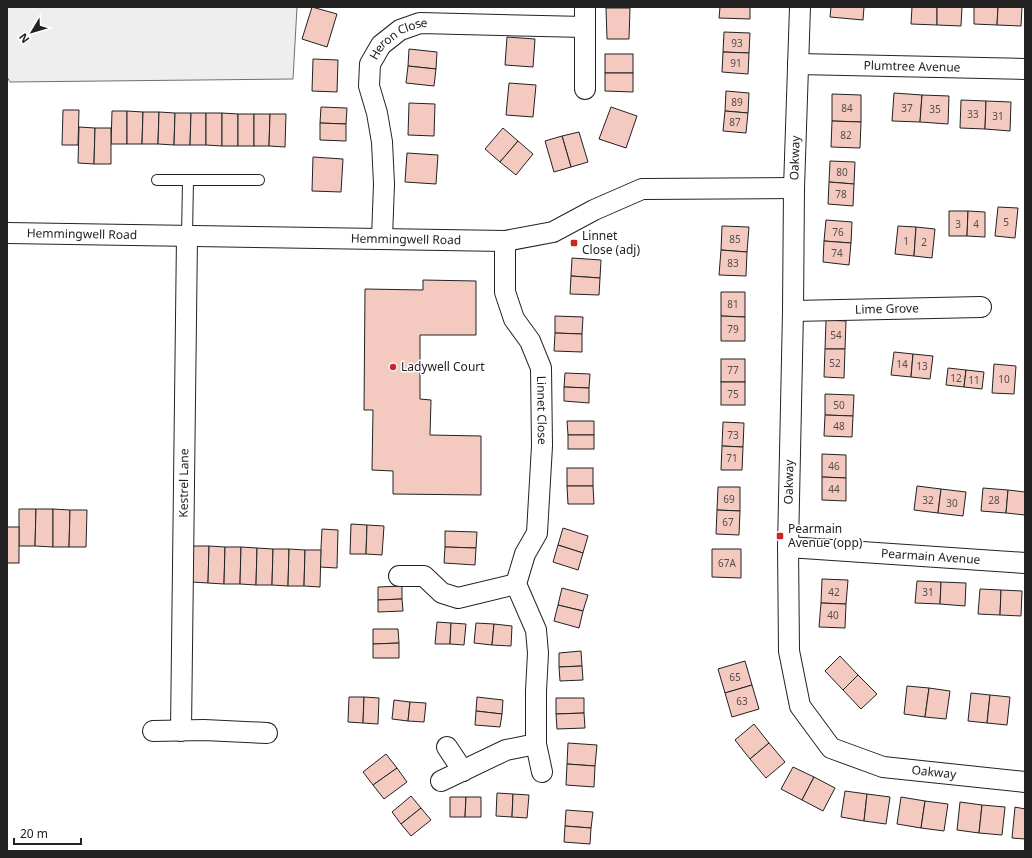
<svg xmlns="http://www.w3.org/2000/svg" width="1032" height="858" viewBox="0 0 1032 858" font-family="'Noto Sans',sans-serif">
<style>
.green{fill:#eee;stroke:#6f6f6f}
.building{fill:#f3c9c0;stroke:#222}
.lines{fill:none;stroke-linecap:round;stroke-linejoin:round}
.service-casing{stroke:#222;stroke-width:12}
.minor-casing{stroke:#222;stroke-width:22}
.service{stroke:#fff;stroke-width:10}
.minor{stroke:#fff;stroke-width:20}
.poi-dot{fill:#c62828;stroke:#fff;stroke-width:1.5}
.labels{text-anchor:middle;stroke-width:3;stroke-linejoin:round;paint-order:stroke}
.number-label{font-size:10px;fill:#564c4a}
.street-label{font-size:12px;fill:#222;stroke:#fff}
.poi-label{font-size:12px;fill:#222;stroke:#fff;text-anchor:start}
</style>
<rect width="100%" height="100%" fill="#fff"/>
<path class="green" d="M7,7H297L293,79L10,82L7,77Z"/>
<g class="building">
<path d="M312,7L337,14L327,47L302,39Z"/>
<path d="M720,7H750V19L719,18Z"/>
<path d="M831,7H864L863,20L830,17Z"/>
<path d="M912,7H937V25L911,24Z"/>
<path d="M937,7H962L961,26L937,25Z"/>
<path d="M974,7H998L997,25L974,24Z"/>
<path d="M998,7H1022L1021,26L997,25Z"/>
<path d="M606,8H630L629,39H607Z"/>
<path d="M724,32L750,33L749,53L723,52Z"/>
<path d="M507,37L535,39L533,67L505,65Z"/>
<path d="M409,49L437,52L436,69L408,66Z"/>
<path d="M723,52L749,53L748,74L722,72Z"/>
<rect x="605" y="54" width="28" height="19"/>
<path d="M313,59L338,60L337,92L312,91Z"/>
<path d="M408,66L436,69L434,86L406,83Z"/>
<path d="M605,73H633V92L605,91Z"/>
<path d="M509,83L536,85L533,117L506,115Z"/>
<path d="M726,91L749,93L748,113L725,111Z"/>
<path d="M894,93L922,95L920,122L892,121Z"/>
<path d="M832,94L861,95V122L832,121Z"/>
<path d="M922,95L949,96L948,124L920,122Z"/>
<path d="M961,100L986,101L985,129L960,128Z"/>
<path d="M986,101L1011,102L1010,131L985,129Z"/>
<path d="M409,103L435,104L434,136L408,135Z"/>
<path d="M321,107L347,108L346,124L320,123Z"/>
<path d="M611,107L637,116L626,148L599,139Z"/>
<path d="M63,110H79L78,145H62Z"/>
<path d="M112,111H127V144H111Z"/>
<path d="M127,111L143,112L142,144H127Z"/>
<path d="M725,111L748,113L746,133L723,131Z"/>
<path d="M143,112H159L158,144H142Z"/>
<path d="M159,112L175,113L174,145L158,144Z"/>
<path d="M175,113H191L190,145H174Z"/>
<path d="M191,113H206V145H190Z"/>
<path d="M206,113H222V146L206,145Z"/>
<path d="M222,113L238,114V146H222Z"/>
<rect x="238" y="114" width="16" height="32"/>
<path d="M254,114H270L269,146H254Z"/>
<path d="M270,114H286L285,147L269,146Z"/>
<path d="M832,121L861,122L860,148L831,147Z"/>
<path d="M320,123L346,124V141L320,140Z"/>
<path d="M79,127L95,128L94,164L78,163Z"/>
<path d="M95,128H111V164H94Z"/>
<path d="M503,128L518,141L500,162L485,149Z"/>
<path d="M579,132L588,162L571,167L562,136Z"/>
<path d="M562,136L571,167L554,172L545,141Z"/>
<path d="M518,141L533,154L516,175L500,162Z"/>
<path d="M407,153L438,155L436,184L405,182Z"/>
<path d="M313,157L343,159L341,192L312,191Z"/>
<path d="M830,161L855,162L854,184L829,182Z"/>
<path d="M829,182L854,184L853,206L828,204Z"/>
<path d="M998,207L1018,208L1015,238L995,236Z"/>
<path d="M949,211H968L967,236H949Z"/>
<path d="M968,211L985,212V237L967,236Z"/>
<path d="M826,220L852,222L851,243L824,241Z"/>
<path d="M722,226L749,227L747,252L721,250Z"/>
<path d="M898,226L916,227L914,256L895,254Z"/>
<path d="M916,227L935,229L932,258L914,256Z"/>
<path d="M824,241L851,243L849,265L823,262Z"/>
<path d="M721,250L747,252L746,276L719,275Z"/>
<path d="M572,258L601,260L600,278L571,276Z"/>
<path d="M571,276L600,278L599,295L570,294Z"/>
<path d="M423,280L476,281V335H420V399L431,400L430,435L481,436V495L393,494V471L372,470L373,410H364L365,289L423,290Z"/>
<path d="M721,292H745V317L721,316Z"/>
<path d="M555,316L583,317L582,334L555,333Z"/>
<path d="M721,316L745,317V341H721Z"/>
<path d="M826,320L846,321L845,349H825Z"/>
<path d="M555,333L582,334V352L554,351Z"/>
<path d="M825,349H845L844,378L824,377Z"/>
<path d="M894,352L913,354L911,377L891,375Z"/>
<path d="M913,354L933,356L930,379L911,377Z"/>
<rect x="721" y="359" width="24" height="23"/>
<path d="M994,364L1016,366L1014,394L992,393Z"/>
<path d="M948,368L966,370L964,387L946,385Z"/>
<path d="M966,370L984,372L982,389L964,387Z"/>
<path d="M565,373L590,374L589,388L564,387Z"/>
<rect x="721" y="382" width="24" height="23"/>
<path d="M564,387L589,388V403L564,401Z"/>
<path d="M825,394L854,395L853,416L825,415Z"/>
<path d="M825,415L853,416L852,437L824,436Z"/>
<path d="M567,421H594V435H568Z"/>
<path d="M723,422L744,423L743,447L722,446Z"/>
<rect x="568" y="435" width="26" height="14"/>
<path d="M722,446L743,447L742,470H721Z"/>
<path d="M822,454L846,455V478L822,477Z"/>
<rect x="567" y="468" width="26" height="18"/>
<path d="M822,477L846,478V501L822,500Z"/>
<path d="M567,486H593L594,504H568Z"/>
<path d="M917,486L941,489L938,513L914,510Z"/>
<path d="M718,487H740V511L717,510Z"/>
<path d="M983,488L1008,490L1006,513L981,511Z"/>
<path d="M941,489L966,492L963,516L938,513Z"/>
<path d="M1008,490L1025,492V515L1006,513Z"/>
<path d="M19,509H36L35,546H19Z"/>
<path d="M36,509H53V547L35,546Z"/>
<path d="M53,509L70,510L69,547H53Z"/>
<path d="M70,510H87L86,547H69Z"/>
<path d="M717,510L740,511L739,535L716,534Z"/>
<path d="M351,524L367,525L366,554H350Z"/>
<path d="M367,525L384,526L382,555L366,554Z"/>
<rect x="7" y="527" width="12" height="36"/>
<path d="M563,528L588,536L583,553L558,545Z"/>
<path d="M322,529L338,530L337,568L320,567Z"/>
<path d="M445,531L477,532L476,548L445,547Z"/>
<path d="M558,545L583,553L578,570L553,562Z"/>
<path d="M193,546H209L208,583L192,582Z"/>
<path d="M209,546L225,547L224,584L208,583Z"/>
<path d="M225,547H241L240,584H224Z"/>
<path d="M241,547L257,548L256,585L240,584Z"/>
<path d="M445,547L476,548L475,565L444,563Z"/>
<path d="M257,548L273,549L272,585H256Z"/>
<path d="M273,549H289L288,586L272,585Z"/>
<path d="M289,549L305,550L304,586H288Z"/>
<path d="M712,549H741V578L712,577Z"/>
<path d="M305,550H321L320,587L304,586Z"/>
<path d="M822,579L848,580L846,604L821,603Z"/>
<path d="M917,581L941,582L940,604L915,603Z"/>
<path d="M941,582L966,583L965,606L940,604Z"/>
<path d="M402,586V599L378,600V587Z"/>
<path d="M562,588L588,595L583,611L558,605Z"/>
<path d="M980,589L1001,590L1000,615L978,614Z"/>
<path d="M1001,590L1022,591L1021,616L1000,615Z"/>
<path d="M402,599L403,611L378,612V600Z"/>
<path d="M821,603L846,604L845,628L819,627Z"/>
<path d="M558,605L583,611L579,628L554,621Z"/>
<path d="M437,622L451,623L450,644H435Z"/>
<path d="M451,623L466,624L464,645L450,644Z"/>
<path d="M476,623L494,624L492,645L474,643Z"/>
<path d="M494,624L512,626L511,646L492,645Z"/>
<path d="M373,629H398L399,643L373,644Z"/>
<path d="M399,643V658H373V644Z"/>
<path d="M581,651L582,666L559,667V653Z"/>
<path d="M840,656L858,675L843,690L825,671Z"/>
<path d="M745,661L752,685L725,693L718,669Z"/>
<path d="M582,666L583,680L560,681L559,667Z"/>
<path d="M858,675L877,694L861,709L843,690Z"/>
<path d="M752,685L759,709L732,717L725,693Z"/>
<path d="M907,686L929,688L925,717L904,714Z"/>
<path d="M929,688L950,691L946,719L925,717Z"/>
<path d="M971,693L990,695L987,723L968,721Z"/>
<path d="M990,695L1010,697L1007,725L987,723Z"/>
<path d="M349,697H364L363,723L348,722Z"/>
<path d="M364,697L379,698L378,724L363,723Z"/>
<path d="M477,697L503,700L502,714L476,711Z"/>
<path d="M556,698H584V713L556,714Z"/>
<path d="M394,700L410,702L408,721L392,719Z"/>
<path d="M410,702L426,703L424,722L408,721Z"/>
<path d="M476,711L502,714L500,727L475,725Z"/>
<path d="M584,713L585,728L557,729L556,714Z"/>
<path d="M754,724L769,743L750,759L735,740Z"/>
<path d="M568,743L597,745L595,766L567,764Z"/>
<path d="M769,743L785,762L766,778L750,759Z"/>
<path d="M386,754L397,768L373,785L363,772Z"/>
<path d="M567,764L595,766L594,787L566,785Z"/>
<path d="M793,767L814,777L802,800L781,789Z"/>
<path d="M397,768L407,782L384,799L373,785Z"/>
<path d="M814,777L835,788L823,811L802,800Z"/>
<path d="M845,791L867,794L864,821L841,817Z"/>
<path d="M497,793L513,794L512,817L496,816Z"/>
<path d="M513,794L529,795L527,818L512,817Z"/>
<path d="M867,794L890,797L886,824L864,821Z"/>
<path d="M411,796L421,808L401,824L392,812Z"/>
<path d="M450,797H466L465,817H450Z"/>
<path d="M466,797H481V817H465Z"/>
<path d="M901,797L925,801L921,828L897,824Z"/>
<path d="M925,801L948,804L944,831L921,828Z"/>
<path d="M960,802L982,805L979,833L957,830Z"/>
<path d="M982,805L1005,807L1002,835L979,833Z"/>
<path d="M1015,807L1025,809V839L1012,838Z"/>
<path d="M421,808L431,820L411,836L401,824Z"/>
<path d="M566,810L593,812L591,828L565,826Z"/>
<path d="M565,826L591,828L590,844L564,842Z"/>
</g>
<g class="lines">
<g class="service-casing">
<g id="service">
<path d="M157,180H259"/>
<path d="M187,236L188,180"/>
</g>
</g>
<g class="minor-casing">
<g id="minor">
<path id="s1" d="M800,7L794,188L793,311L788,547L789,651L800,706L831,748L883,767L1025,782"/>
<path id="s2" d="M798,64L1025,69"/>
<path d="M585,89V7"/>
<path id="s3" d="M7,233L505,241L553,232L594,210L642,189L794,188"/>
<path id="s4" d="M382,238L384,184L382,142L377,113L369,86L370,64L381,45L400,30L420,23L585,27"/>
<path id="s5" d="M505,241V292L514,319L530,341L541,368L542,446L537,533L525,554L516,584L536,630L538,653L536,691V744L542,772"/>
<path id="s6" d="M793,311L981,307"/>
<path id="s7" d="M788,547L1025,563"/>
<path d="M399,576H424L442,593L458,598L516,584"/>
<path d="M153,731L204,730L267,733"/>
<path id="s8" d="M181,731L187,236"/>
<path d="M447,747L463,771"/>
<path d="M441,781L506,750L536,744"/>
</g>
</g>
<use href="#service" class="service"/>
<use href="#minor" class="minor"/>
</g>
<g class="poi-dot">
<rect x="570" y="239" width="8" height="8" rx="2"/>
<circle cx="393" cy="367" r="4"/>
<rect x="776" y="532" width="8" height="8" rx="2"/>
</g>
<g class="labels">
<g class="number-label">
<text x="737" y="47">93</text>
<text x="736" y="67">91</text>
<text x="737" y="106">89</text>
<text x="847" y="112">84</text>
<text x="907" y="112">37</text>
<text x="935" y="113">35</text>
<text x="973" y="118">33</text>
<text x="998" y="120">31</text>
<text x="735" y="126">87</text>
<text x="846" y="139">82</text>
<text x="842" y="176">80</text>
<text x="841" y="198">78</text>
<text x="1006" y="226">5</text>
<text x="958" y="228">3</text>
<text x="976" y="228">4</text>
<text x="838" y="236">76</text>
<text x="735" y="243">85</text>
<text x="906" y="245">1</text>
<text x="924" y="246">2</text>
<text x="837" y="257">74</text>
<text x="733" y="267">83</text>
<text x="733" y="308">81</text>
<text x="733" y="333">79</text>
<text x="836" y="339">54</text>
<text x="835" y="367">52</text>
<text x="902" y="368">14</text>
<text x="922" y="370">13</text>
<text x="733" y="374">77</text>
<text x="956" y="382">12</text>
<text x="1004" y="383">10</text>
<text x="974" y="384">11</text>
<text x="733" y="398">75</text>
<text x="839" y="409">50</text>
<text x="839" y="430">48</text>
<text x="733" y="439">73</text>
<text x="732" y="462">71</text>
<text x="834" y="470">46</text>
<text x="834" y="493">44</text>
<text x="729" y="503">69</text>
<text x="928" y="504">32</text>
<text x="994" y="504">28</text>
<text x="952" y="507">30</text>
<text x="728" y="526">67</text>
<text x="727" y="567">67A</text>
<text x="834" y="596">42</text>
<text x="928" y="596">31</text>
<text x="833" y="619">40</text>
<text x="735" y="681">65</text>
<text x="742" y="705">63</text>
</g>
<g class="street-label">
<text dy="4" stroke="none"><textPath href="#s4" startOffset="216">Heron Close</textPath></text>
<text dy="4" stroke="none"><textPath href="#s2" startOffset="114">Plumtree Avenue</textPath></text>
<text transform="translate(795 158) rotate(-88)" y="4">Oakway</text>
<text dy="4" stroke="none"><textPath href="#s3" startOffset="75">Hemmingwell Road</textPath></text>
<text dy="4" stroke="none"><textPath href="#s3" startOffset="399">Hemmingwell Road</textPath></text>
<text dy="4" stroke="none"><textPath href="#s6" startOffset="94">Lime Grove</textPath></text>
<text dy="4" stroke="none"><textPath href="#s5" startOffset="178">Linnet Close</textPath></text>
<text transform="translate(789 482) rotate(-89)" y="4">Oakway</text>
<text dy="4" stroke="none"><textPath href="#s8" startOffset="248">Kestrel Lane</textPath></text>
<text dy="4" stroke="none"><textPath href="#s7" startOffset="143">Pearmain Avenue</textPath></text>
<text dy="4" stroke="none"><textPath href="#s1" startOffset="859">Oakway</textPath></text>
</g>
<g class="poi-label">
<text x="582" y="240">Linnet<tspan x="582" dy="14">Close (adj)</tspan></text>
<text x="401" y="371">Ladywell Court</text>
<text x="788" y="533">Pearmain<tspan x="788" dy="14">Avenue (opp)</tspan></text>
</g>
</g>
<rect width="1032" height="858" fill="none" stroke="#222222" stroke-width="16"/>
<g transform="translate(32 32) rotate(232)" stroke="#ffffff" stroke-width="3" paint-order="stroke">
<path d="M0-3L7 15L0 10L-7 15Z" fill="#222222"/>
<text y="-6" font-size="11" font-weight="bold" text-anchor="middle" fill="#222222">N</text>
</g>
<path d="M14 838v6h67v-6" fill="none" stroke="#222222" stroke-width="2"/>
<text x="20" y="838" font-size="12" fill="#222222" stroke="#ffffff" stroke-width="3" paint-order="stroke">20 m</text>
</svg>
